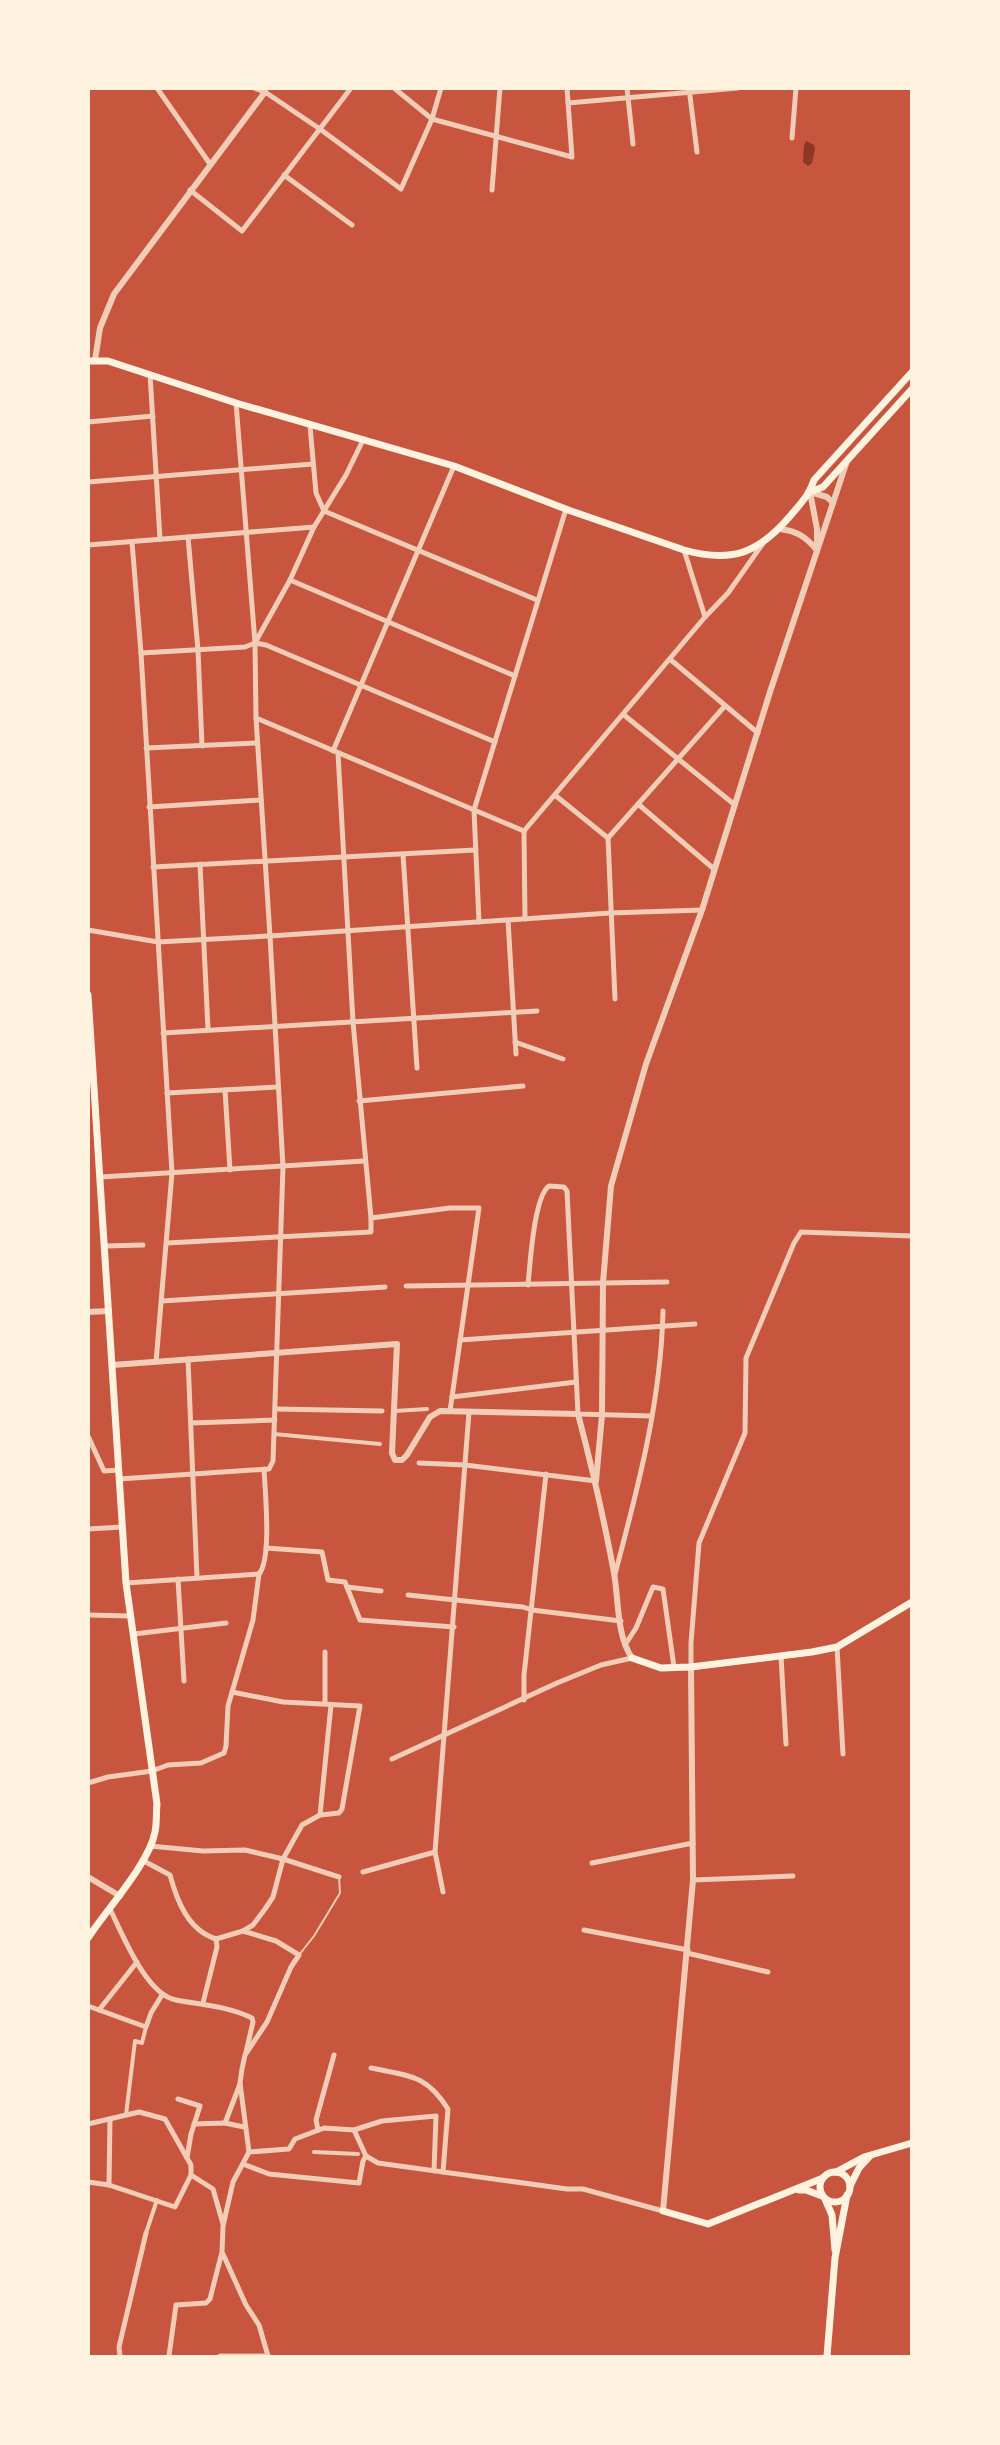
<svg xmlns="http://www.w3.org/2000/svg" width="1000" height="2445" viewBox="0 0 1000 2445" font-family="'Source Sans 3',sans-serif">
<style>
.water{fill:#8f3625}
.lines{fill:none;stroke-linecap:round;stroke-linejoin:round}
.service{stroke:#f1ccb7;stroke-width:2}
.pedestrian{stroke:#f1ccb7;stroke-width:4}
.minor{stroke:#f1ccb7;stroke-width:5}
.tertiary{stroke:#f1ccb7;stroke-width:6}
.secondary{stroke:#fff3e0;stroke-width:7}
</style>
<rect width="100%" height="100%" fill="#c8553d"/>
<path class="water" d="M806,141L814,145L815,149L812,163L808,166L803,162L804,145Z"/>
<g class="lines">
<path class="service" d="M299,1955L314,1936L340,1893L339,1877"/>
<g class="pedestrian">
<path d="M395,1411L427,1409"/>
<path d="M274,1434L380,1444"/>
<path d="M126,2115L135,2041L142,2043L146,2027"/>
<path d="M314,2152L358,2154"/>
<path d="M146,2233L157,2200"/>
</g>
<g class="minor">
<path d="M157,88L210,164"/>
<path d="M254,88L265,92L320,129L401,189L432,119L441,88"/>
<path d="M394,88L432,119L572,157L567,88"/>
<path d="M627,88L633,144"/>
<path d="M689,88L697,152"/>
<path d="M568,103L738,88"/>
<path d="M792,138L796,88"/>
<path d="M284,175L352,225"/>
<path d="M190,190L242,231L351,88"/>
<path d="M492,190L500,88"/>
<path d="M150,374L160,539"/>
<path d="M88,422L153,416"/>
<path d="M310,426L316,493L324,511L537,600"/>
<path d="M88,482L313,464"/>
<path d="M188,537L198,650L202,746"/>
<path d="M132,542L141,653L172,1173L156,1362"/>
<path d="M88,545L314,527"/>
<path d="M684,550L705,617"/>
<path d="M290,580L515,676"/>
<path d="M256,641L290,580L314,527L346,475L363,440"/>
<path d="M141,653L245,647L255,643L266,645L495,742"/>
<path d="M671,660L758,733"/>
<path d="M624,715L735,805"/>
<path d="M256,718L524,831"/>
<path d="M146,748L257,743"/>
<path d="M333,751L454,466"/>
<path d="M338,753L353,1022L371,1218"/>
<path d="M556,796L608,838"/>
<path d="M638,804L714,869"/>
<path d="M149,807L261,800"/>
<path d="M524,831L705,617L728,593L764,542"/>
<path d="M524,831L525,919"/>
<path d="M403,854L417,1068"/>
<path d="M200,864L208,1029"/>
<path d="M153,867L475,850"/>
<path d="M508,920L516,1054"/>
<path d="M479,922L474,810L566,509"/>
<path d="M88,930L158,942L270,936L610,913L702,910"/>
<path d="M615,999L608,838L724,707"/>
<path d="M163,1033L537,1011"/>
<path d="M515,1042L563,1059"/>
<path d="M225,1090L230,1170"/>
<path d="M167,1093L278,1087"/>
<path d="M359,1101L523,1086"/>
<path d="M101,1177L364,1161"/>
<path d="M167,1243L371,1232V1218L450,1208H479L450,1411"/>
<path d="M105,1246L143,1245"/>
<path d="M528,1285C530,1265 534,1196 549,1186L564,1187L567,1191L578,1414L652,1416"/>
<path d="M406,1286L667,1282"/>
<path d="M162,1301L385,1287"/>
<path d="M460,1340L695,1324"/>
<path d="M188,1359L197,1578"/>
<path d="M452,1397L576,1382"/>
<path d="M276,1409L382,1411"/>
<path d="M191,1423L275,1420"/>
<path d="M88,1436L104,1471L119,1470"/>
<path d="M419,1463L465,1465L596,1481"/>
<path d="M119,1479L269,1469L273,1461L283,1167L270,936L256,718L255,643L236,403"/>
<path d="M88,1529L122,1527"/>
<path d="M266,1548L322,1552L328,1580L345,1582L360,1620L454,1627"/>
<path d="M615,1574C638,1488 661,1401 663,1311"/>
<path d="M178,1579L184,1681"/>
<path d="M126,1583L259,1574"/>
<path d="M347,1587L381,1591"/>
<path d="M408,1595L523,1607L532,1610L621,1621"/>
<path d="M88,1615L131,1616"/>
<path d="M134,1634L226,1623"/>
<path d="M625,1645L636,1628L653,1587L663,1589L674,1667"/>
<path d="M837,1647L843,1754"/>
<path d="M325,1652V1703"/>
<path d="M781,1656L786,1744"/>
<path d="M691,1667V1643L699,1543L745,1433L746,1358L794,1243L801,1232L912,1236"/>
<path d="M524,1700V1675L546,1474"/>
<path d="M392,1759L557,1683L601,1665L632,1658"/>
<path d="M88,1783L108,1777L152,1771L168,1765L201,1763L224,1753L226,1746L228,1706L253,1620L259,1574C272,1559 265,1491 264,1469"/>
<path d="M320,1815L331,1705"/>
<path d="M150,1846L203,1851L245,1850L283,1859L339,1877"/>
<path d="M142,1860L170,1875C177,1901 188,1930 216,1939"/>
<path d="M592,1863L693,1843"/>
<path d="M363,1872L435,1852"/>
<path d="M693,1880L793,1876"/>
<path d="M443,1892L435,1852L469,1412"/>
<path d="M110,1909C122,1933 146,1995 176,2000C202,2005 227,2006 252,2018L253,2022L246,2052"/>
<path d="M584,1930L688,1950"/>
<path d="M216,1939L243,1931L253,1925L265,1909L273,1897L283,1859L302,1825L320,1815L339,1813L342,1809L360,1706L283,1702L232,1692"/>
<path d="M687,1953L768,1972"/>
<path d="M203,2003L217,1947L216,1939"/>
<path d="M88,2006L146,2027L151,2013L162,1995"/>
<path d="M99,2010L137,1962"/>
<path d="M371,2068C409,2076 426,2074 448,2109L443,2172"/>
<path d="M178,2099L200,2106L191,2134L187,2158"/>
<path d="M225,2123L240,2084"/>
<path d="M88,2124L139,2112L165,2119L191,2165V2175"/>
<path d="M194,2124L225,2123L244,2127"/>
<path d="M318,2130L316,2120L334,2055"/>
<path d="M354,2130L366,2156"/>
<path d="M249,2152L289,2149L295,2139L324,2128L354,2130L382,2121L436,2116L434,2171"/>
<path d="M366,2156L378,2163L567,2189H583L663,2211"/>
<path d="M243,2164L269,2174L359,2183L363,2161L366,2156"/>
<path d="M88,2182L109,2185L175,2207L191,2175L213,2189L223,2224"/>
<path d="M109,2185L110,2119"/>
<path d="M223,2254L246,2305L259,2325L268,2356"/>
<path d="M120,2356L119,2347L146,2233"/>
<path d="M169,2356L176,2305L206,2303L210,2299L222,2252L223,2226L233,2182L249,2152L240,2083L242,2069L245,2055L267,2022L291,1967L299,1955L276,1941L243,1931"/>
<path d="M220,2356H268"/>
</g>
<g class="tertiary">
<path d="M95,360L100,328L114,294L265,92V88"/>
<path d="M780,529C796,531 805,536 816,549"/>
<path d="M817,546V529L810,492L827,497L833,503"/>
<path d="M88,1312L109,1311"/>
<path d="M112,1365L397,1344L392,1453L395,1460H402L407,1455L430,1417L440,1411L578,1414C592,1467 604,1519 614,1573C619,1601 616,1634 632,1658"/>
<path d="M596,1481L602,1415L603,1283L611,1186L646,1064L702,910L770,692L847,461"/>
<path d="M88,1877L120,1896"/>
<path d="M663,2211L693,1880L691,1667"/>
</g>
<g class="secondary">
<path d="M88,361H108L236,403L454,466L571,511L684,550C733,564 760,552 791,515C801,503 810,494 814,480L912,372"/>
<path d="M810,492L823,487L912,389"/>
<path d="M88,995L126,1583L157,1804C156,1813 157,1823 155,1832C149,1864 106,1910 88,1938"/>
<path d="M632,1658L661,1668L691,1667L812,1652L837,1647L912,1602"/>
<path d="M836,2172L864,2157L912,2143"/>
<circle cx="835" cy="2187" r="15"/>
<path d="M850,2186L859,2168L870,2156"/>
<path d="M799,2190H806L822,2196"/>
<path d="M825,2199L832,2215L835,2250"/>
<path d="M663,2211L708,2224L823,2178"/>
<path d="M827,2356L835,2258L847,2195"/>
</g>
</g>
<rect width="1000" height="2445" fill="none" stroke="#fff3e0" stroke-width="180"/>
</svg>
